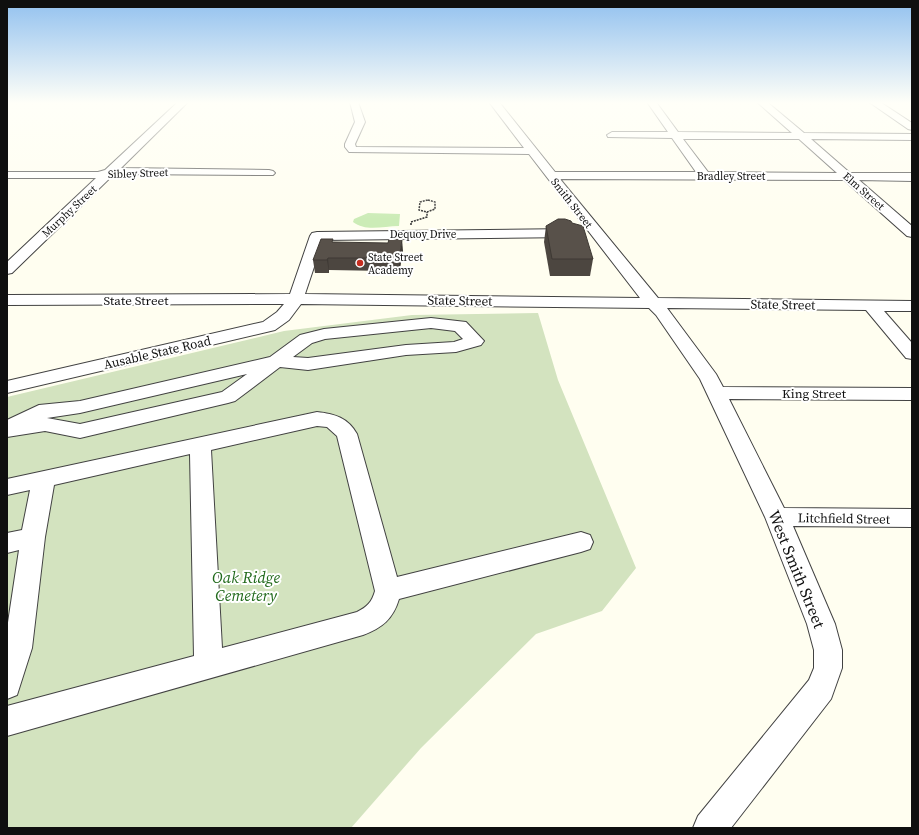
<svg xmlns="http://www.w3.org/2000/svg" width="919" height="835" font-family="'Source Serif 4',serif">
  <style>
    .green { fill: #ccecb7 }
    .cemetery { fill: #d3e3bf }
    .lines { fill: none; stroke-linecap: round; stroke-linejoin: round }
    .minor-casing { stroke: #424242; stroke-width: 2 }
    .path { stroke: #313131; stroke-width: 1.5; stroke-dasharray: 2 1; stroke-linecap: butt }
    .minor { fill: #fff; fill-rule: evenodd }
    .wall { fill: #4c4640 }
    .shaded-wall { fill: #3e3934 }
    .building { fill: #58514a; stroke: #3e3934 }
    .poi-dot { fill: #c62d1f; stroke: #fff; stroke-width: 1.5 }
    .labels { text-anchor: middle; stroke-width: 4; stroke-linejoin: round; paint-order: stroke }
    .far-street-label { font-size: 11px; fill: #0f0f0f; stroke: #fff }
    .far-poi-label { font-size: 11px; fill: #0f0f0f; stroke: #fff; text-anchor: start }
    .street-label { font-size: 13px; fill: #0f0f0f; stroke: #fff }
    .near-street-label { font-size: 16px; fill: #0f0f0f; stroke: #fff }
    .near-park-label { font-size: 16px; font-style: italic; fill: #216a1b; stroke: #fff }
  </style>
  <rect width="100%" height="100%" fill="#fffef0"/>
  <path class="green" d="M 368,213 L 400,214 L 399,226 C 383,226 366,232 353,222 L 354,219 Z"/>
  <polygon class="cemetery" points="538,313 558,380 636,568 602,611 536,634 421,748 351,828 7,828 7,397 284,331 412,315"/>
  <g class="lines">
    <g class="minor-casing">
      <g id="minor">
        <polygon points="178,102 188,102 121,168 269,170 273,171 275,173 273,175 119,174 112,176 12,273 7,274 7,262 96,178 7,178 7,172 98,172 105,170"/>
        <path d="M 350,102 L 358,102 L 365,122 L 355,144 L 356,147 L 524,148 L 489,102 L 499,102 L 555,172 L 696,172 L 672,138 L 608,137 L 607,135 L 612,132 L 668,132 L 647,102 L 656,102 L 678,132 L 792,133 L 757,102 L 767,102 L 804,133 L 912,134 L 912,140 L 811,139 L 850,173 L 912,173 L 912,181 L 859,180 L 912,226 L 912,237 L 907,236 L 844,180 L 560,179 L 658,298 L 912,301 L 912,311 L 884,311 L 912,343 L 912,359 L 906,358 L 866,310 L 667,308 L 716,374 L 723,387 L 912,388 L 912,400 L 729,399 L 784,508 L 912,509 L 912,527 L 793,526 L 835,624 L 842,650 L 842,668 L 831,699 L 731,828 L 693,828 L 698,816 L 809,680 L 814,668 L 814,650 L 807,624 L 765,517 L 700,379 L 656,315 L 649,308 L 301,304 L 289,320 L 275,330 L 7,393 L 7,381 L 263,322 L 277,312 L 284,304 L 7,305 L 7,295 L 290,294 L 310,236 L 312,233 L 317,232 L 573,229 L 578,230 L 580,233 L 578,236 L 573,237 L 323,240 L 305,294 L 640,298 L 529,154 L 349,152 L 345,147 L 345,144 L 355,122 ZM 683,139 L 799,139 L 837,173 L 708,172 Z"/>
        <polygon points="869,102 880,102 912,123 912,130 908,129"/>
        <path d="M 431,318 L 466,322 L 484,341 L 481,345 L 456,352 L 406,355 L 308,370 L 280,367 L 235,401 L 228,403 L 80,438 L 45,431 L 7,437 L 7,420 L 39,405 L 80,401 L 270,357 L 300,335 L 324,329 ZM 431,328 L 455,331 L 463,339 L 454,342 L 406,345 L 308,358 L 293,357 L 312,343 L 325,339 ZM 247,374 L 222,392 L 80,424 L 47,418 L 80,413 Z"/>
        <path d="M 317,412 C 335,414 348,418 357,434 L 397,577 L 581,532 L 590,535 L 593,542 L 590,549 L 581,552 L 399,599 C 393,619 382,628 363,635 L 7,736 L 7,706 L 194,656 L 190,454 L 54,485 L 45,537 L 32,648 L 17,695 L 7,699 L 7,629 L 19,550 L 7,553 L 7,533 L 22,530 L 30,490 L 7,495 L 7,479 ZM 317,426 L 327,427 L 337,436 L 375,591 C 372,602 367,607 357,612 L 222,648 L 211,450 Z"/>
      </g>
    </g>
    <g class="path">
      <polygon points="428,200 435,202 435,209 427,212 419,210 420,202"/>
      <polyline points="411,225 411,222 427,217 427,212"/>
    </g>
    <use href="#minor" class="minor"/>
  </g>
  <g class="wall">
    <polygon points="572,223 593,259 590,276 550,276 544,242 546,226"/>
    <polygon points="334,242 403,251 399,273 385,273 385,271 329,270 329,273 315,273 313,260"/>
  </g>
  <g class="shaded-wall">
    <polygon points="402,239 403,251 399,273 399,261"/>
    <polygon points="328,258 329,270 329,273 327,260"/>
  </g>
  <g class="building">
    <polygon points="558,219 565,219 571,221 572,223 583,226 593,259 552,259 546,226"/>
    <polygon points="321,239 333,239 332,242 388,243 389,239 402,239 399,261 384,261 385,258 328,258 327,260 313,260"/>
  </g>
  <linearGradient id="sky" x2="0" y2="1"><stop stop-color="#92c1ef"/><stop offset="0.47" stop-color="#fffff8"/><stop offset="1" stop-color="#fffff8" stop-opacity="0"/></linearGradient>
  <rect width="919" height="219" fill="url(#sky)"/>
  <circle class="poi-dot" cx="360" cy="263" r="4"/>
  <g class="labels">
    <g class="far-street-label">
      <text transform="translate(138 173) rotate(-2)" y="4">Sibley Street</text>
      <text x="731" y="180">Bradley Street</text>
      <text transform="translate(864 191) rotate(41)" y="4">Elm Street</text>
      <text transform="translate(572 203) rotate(52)" y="4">Smith Street</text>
      <text transform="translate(69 211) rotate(-43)" y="4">Murphy Street</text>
      <text x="423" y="238">Dequoy Drive</text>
    </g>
    <g class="far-poi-label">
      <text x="368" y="261">State Street<tspan x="368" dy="13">Academy</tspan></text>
    </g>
    <g class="street-label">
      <text x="136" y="305">State Street</text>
      <text transform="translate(460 300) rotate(1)" y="5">State Street</text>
      <text transform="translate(783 304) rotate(1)" y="5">State Street</text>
      <text transform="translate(157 352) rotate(-13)" y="5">Ausable State Road</text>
      <text x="814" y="398">King Street</text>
      <text transform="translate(844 518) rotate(1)" y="5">Litchfield Street</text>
    </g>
    <g class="near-street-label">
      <text transform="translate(797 569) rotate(68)" y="6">West Smith Street</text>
    </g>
    <g class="near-park-label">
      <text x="246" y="583">Oak Ridge<tspan x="246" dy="18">Cemetery</tspan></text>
    </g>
  </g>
  <rect width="919" height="835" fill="none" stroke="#0f0f0f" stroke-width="16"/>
</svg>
